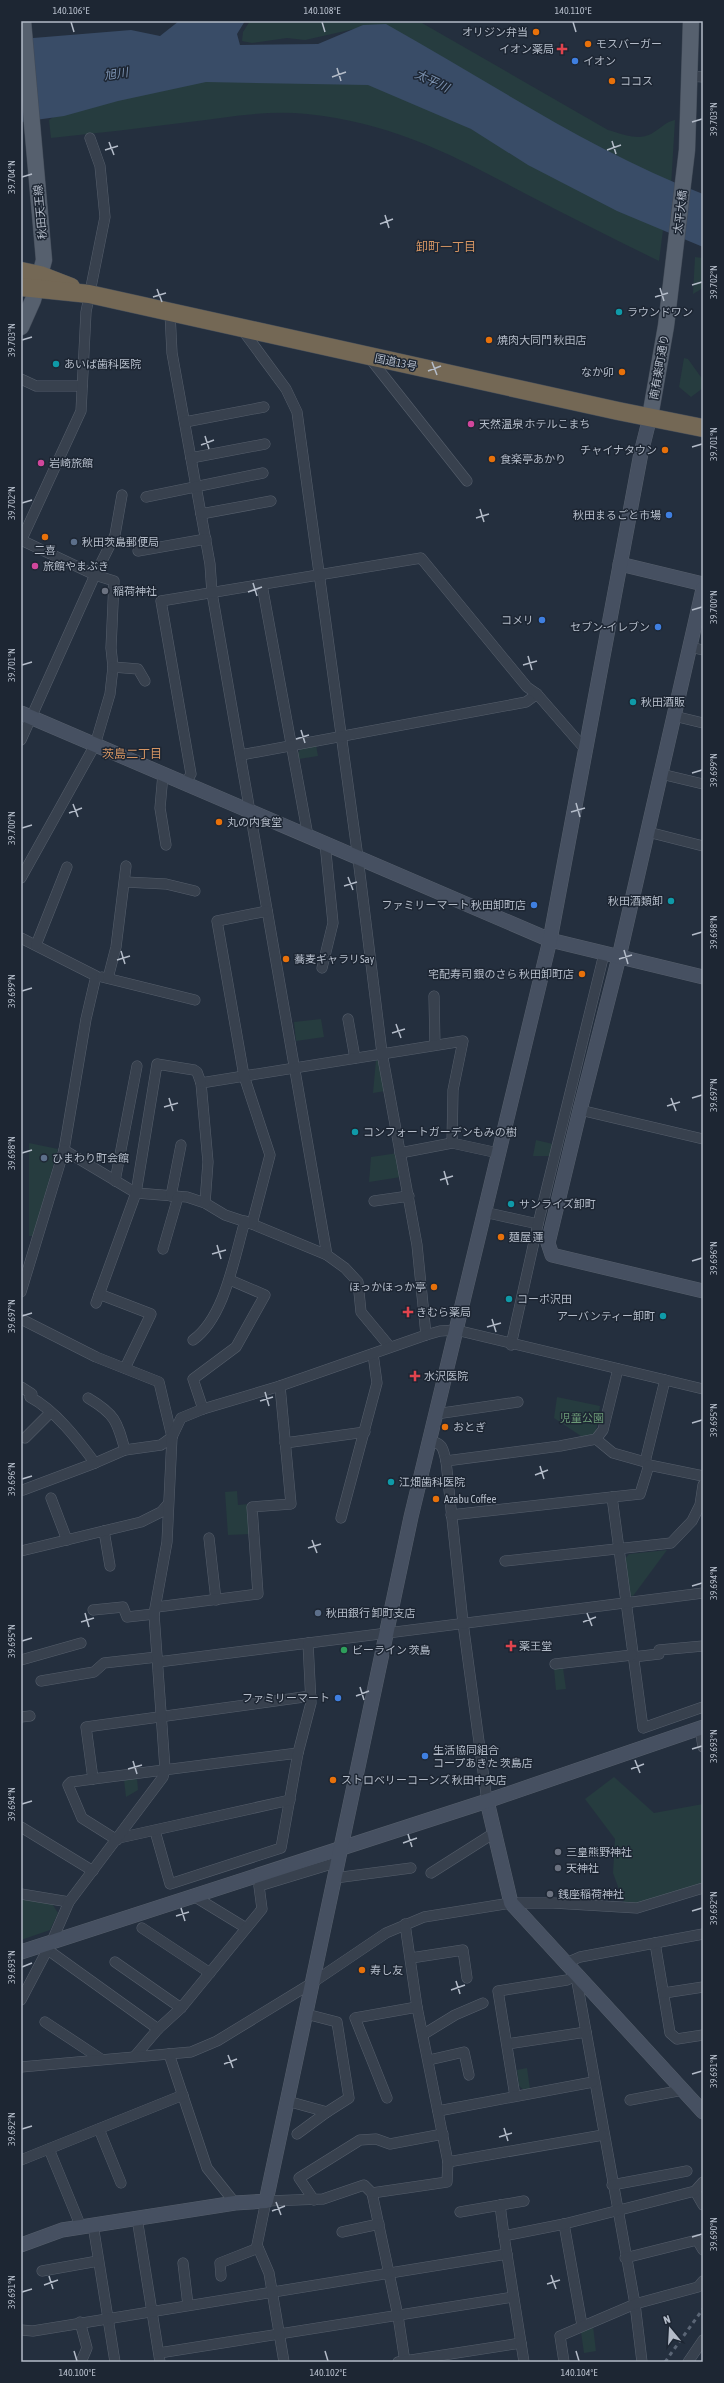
<svg xmlns="http://www.w3.org/2000/svg" width="724" height="2383" font-family="'Asap Condensed','Noto Sans JP',sans-serif">
  <style>
    .green { fill: #263c3f }
    .water { fill: #394c67 }
    .lines { fill: none; stroke-linecap: round; stroke-linejoin: round }
    .street-casing { stroke: #565f6c; stroke-width: 11 }
    .secondary-casing { stroke: #565f6c; stroke-width: 15 }
    .primary-casing { stroke: #414a57; stroke-width: 17 }
    .highway-casing { stroke: #434c59; stroke-width: 19 }
    .street { stroke: #38414e; stroke-width: 10 }
    .secondary { stroke: #465061; stroke-width: 14 }
    .primary { stroke: #56606e; stroke-width: 16 }
    .highway { stroke: #746855; stroke-width: 18 }
    .rail { stroke: #5a6575; stroke-width: 3; stroke-dasharray: 4 4; stroke-linecap: butt }
    .ticks { fill: none; stroke: #b4bcc9; stroke-width: 1.5 }
    .food-dot { fill: #e8710a; stroke: #1d2633; stroke-width: 1.5 }
    .health-dot { fill: #e0444e; stroke: #1d2633; stroke-width: 1.5 }
    .shop-dot { fill: #3f7fe0; stroke: #1d2633; stroke-width: 1.5 }
    .culture-dot { fill: #0f9aa8; stroke: #1d2633; stroke-width: 1.5 }
    .hotel-dot { fill: #d1479c; stroke: #1d2633; stroke-width: 1.5 }
    .service-dot { fill: #5c6f8a; stroke: #1d2633; stroke-width: 1.5 }
    .worship-dot { fill: #6b7280; stroke: #1d2633; stroke-width: 1.5 }
    .leisure-dot { fill: #2e9e5b; stroke: #1d2633; stroke-width: 1.5 }
    .labels { text-anchor: middle; stroke-width: 3; stroke-linejoin: round; paint-order: stroke }
    .poi-label { font-size: 11px; fill: #b4bcc9; stroke: #1d2633; text-anchor: start }
    .street-label { font-size: 11px; fill: #b4bcc9; stroke: #1d2633 }
    .park-label { font-size: 11px; fill: #6b9a76; stroke: #1d2633 }
    .water-label { font-size: 12px; font-style: italic; fill: #7c92b1; stroke: #1d2633 }
    .neighbourhood-label { font-size: 12px; fill: #d59563; stroke: #1d2633 }
    .neatline { fill: none; stroke: #b4bcc9; stroke-width: 1.5 }
    .ticks-label { font-size: 10px; text-anchor: middle; fill: #b4bcc9 }
  </style>
  <rect width="100%" height="100%" fill="#242f3e"/>
  <g class="green">
    <path d="M 250,21 L 422,23 L 608,130 C 622,134 638,141 651,134 C 660,129 665,122 675,120 L 671,186 L 354,29 L 305,40 L 287,38 L 252,43 L 242,41 L 243,32 Z"/>
    <path d="M 204,77 L 368,80 L 403,93 L 663,230 L 659,261 C 614,239 570,217 526,194 C 453,155 393,123 307,114 C 267,110 228,117 189,122 C 143,128 97,133 51,138 L 49,120 L 62,111 Z"/>
    <polygon points="695,257 703,258 703,288 693,294"/>
    <polygon points="684,358 688,359 703,380 703,388 691,397 679,387"/>
    <polygon points="316,745 318,756 299,759 298,753 301,748"/>
    <polygon points="321,1019 324,1037 296,1041 294,1022"/>
    <polygon points="376,1060 381,1063 385,1091 373,1093"/>
    <polygon points="536,1140 553,1144 550,1156 533,1156"/>
    <polygon points="29,1143 58,1149 33,1236 29,1236"/>
    <polygon points="398,1153 401,1177 369,1182 371,1157"/>
    <polygon points="557,1397 600,1406 596,1432 591,1438 581,1436 554,1418"/>
    <polygon points="237,1491 238,1505 249,1504 250,1534 228,1535 225,1492"/>
    <polygon points="667,1550 633,1596 629,1595 625,1559 629,1554"/>
    <polygon points="563,1668 566,1689 556,1690 554,1669"/>
    <polygon points="614,1777 654,1813 703,1804 703,1885 637,1904 624,1903 613,1873 615,1839 585,1799"/>
    <polygon points="137,1778 138,1790 126,1797 124,1780"/>
    <polygon points="21,1899 51,1902 58,1913 50,1930 21,1940"/>
    <polygon points="527,2068 530,2089 524,2090 519,2086 517,2070"/>
    <polygon points="593,2326 596,2351 584,2353 581,2332"/>
  </g>
  <path class="water" d="M 179,21 L 245,21 L 237,34 L 240,45 L 318,44 L 363,25 L 386,24 C 490,82 591,151 703,194 L 703,247 L 617,211 L 528,165 L 471,129 L 368,85 L 206,82 L 118,101 L 64,116 L 21,122 L 21,39 L 131,30 L 160,36 Z"/>
  <g class="lines">
    <g class="street-casing">
      <g id="street">
        <polyline points="690,76 703,77"/>
        <polyline points="170,313 172,353 210,564 212,593 327,1255"/>
        <polyline points="241,328 286,389 297,412 358,858 382,1053 417,1245 426,1335"/>
        <polyline points="368,356 467,481"/>
        <polyline points="21,379 36,386 82,386"/>
        <polyline points="185,422 264,407"/>
        <polyline points="191,458 265,444"/>
        <polyline points="146,497 263,473"/>
        <polyline points="201,514 271,501"/>
        <polyline points="21,540 95,575 114,581 111,648 113,667 110,694 95,745 21,878"/>
        <polyline points="21,541 81,411 86,312 105,217 100,166 90,138"/>
        <polyline points="138,551 206,539"/>
        <polyline points="262,585 308,836"/>
        <polyline points="690,647 703,650"/>
        <polyline points="113,667 138,669 145,681"/>
        <polyline points="674,716 703,723"/>
        <polyline points="21,740 95,575 115,535 122,495"/>
        <polyline points="241,755 526,702 537,694"/>
        <polyline points="163,774 160,808 166,845"/>
        <polyline points="661,774 703,784"/>
        <polyline points="185,784 191,774 161,601 421,558 527,687 537,694 584,748"/>
        <polyline points="648,832 703,846"/>
        <polyline points="125,882 166,884 195,891"/>
        <polyline points="21,938 96,976 86,1019 64,1150 21,1292"/>
        <polyline points="36,945 67,867"/>
        <polyline points="322,968 333,923 325,843"/>
        <polyline points="102,977 195,1000"/>
        <polyline points="108,978 116,947 126,866"/>
        <polyline points="434,996 435,1045"/>
        <polyline points="348,1019 355,1058"/>
        <polyline points="580,1110 703,1139"/>
        <polyline points="64,1150 136,1193 187,1197 205,1203 225,1215 252,1224 327,1255 345,1268 358,1282 361,1312 390,1347"/>
        <polyline points="400,1153 452,1143"/>
        <polyline points="115,1181 137,1066"/>
        <polyline points="171,1196 181,1145"/>
        <polyline points="374,1201 409,1196"/>
        <polyline points="205,1203 208,1162 201,1083 463,1041 453,1090 452,1143 498,1153"/>
        <polyline points="484,1212 538,1224"/>
        <polyline points="252,1224 270,1155 244,1076 217,921 267,911"/>
        <polyline points="163,1249 178,1197"/>
        <polyline points="99,1294 151,1314 125,1368"/>
        <polyline points="96,1303 136,1193 157,1064 194,1070 197,1072 201,1083"/>
        <path d="M 21,1319 L 96,1357 L 159,1382 L 172,1437 L 161,1445 L 125,1450 L 95,1463 C 78,1440 55,1410 30,1397 L 32,1394 L 21,1387"/>
        <path d="M 193,1340 C 225,1317 234,1258 245,1221"/>
        <polyline points="511,1345 538,1224 604,954"/>
        <path d="M 88,1398 C 115,1414 117,1421 125,1450"/>
        <polyline points="203,1409 193,1379 236,1347 265,1295 230,1280"/>
        <polyline points="436,1414 518,1402"/>
        <polyline points="25,1438 50,1413"/>
        <polyline points="596,1439 613,1453 645,1462 649,1465 703,1476"/>
        <path d="M 429,1441 C 443,1443 443,1448 446,1461 L 463,1623 L 487,1801"/>
        <polyline points="285,1443 365,1432"/>
        <polyline points="446,1461 560,1446 596,1439 603,1430 618,1369"/>
        <polyline points="645,1462 665,1380"/>
        <polyline points="23,1490 95,1463"/>
        <polyline points="612,1497 640,1494 649,1465"/>
        <polyline points="51,1498 67,1540"/>
        <polyline points="451,1515 612,1497 643,1728 703,1707"/>
        <polyline points="341,1518 377,1383 373,1354"/>
        <polyline points="104,1531 110,1566"/>
        <polyline points="209,1538 216,1600"/>
        <polyline points="21,1551 141,1522 161,1512 168,1504"/>
        <polyline points="505,1561 671,1543 692,1521 700,1505 703,1485"/>
        <polyline points="157,1607 258,1594 252,1507 291,1504 280,1386"/>
        <polyline points="93,1610 123,1607 127,1617 154,1614"/>
        <polyline points="633,1657 659,1654 659,1650 703,1646"/>
        <polyline points="21,1660 81,1643"/>
        <polyline points="158,1662 703,1593"/>
        <polyline points="555,1664 632,1655"/>
        <polyline points="41,1681 94,1672 104,1663 157,1657"/>
        <polyline points="21,1717 30,1716"/>
        <polyline points="700,1728 703,1747"/>
        <polyline points="298,1753 93,1779 86,1727 311,1696"/>
        <polyline points="93,1779 71,1782 68,1785 82,1818 117,1840"/>
        <polyline points="21,1827 93,1871"/>
        <polyline points="155,1831 170,1884 281,1848 298,1753 311,1703 308,1643"/>
        <polyline points="119,1838 290,1800"/>
        <polyline points="431,1873 494,1833"/>
        <polyline points="335,1878 411,1868"/>
        <polyline points="21,1894 69,1902"/>
        <polyline points="192,1895 246,1928"/>
        <polyline points="142,1928 210,1973"/>
        <polyline points="655,1943 670,2033 677,2039 703,2035"/>
        <polyline points="48,1950 158,2029"/>
        <polyline points="411,1958 463,1950 467,1978"/>
        <polyline points="115,1962 181,2008"/>
        <polyline points="566,1963 580,1957 703,1934"/>
        <polyline points="664,1993 703,1987"/>
        <polyline points="21,2000 52,1941 69,1902 163,1777 165,1769 154,1614 167,1542 172,1437 181,1418 203,1409 280,1386 426,1335 440,1331 456,1330 703,1389"/>
        <polyline points="45,2022 101,2059"/>
        <polyline points="424,2034 455,2015 483,2003"/>
        <polyline points="507,2044 586,2032"/>
        <polyline points="169,2054 207,2168 235,2203"/>
        <polyline points="135,2056 158,2029 181,2008 262,1909 259,1886 338,1862"/>
        <polyline points="429,2060 464,2052 469,2075"/>
        <polyline points="21,2067 191,2052 217,2041 312,1983 386,1933 424,1917 511,1903 553,1903 637,1908 703,1888"/>
        <polyline points="515,2096 498,1991 567,1980 576,1976 635,2304 642,2362"/>
        <polyline points="387,2098 355,2018 417,2007"/>
        <polyline points="630,2100 683,2090"/>
        <polyline points="287,2101 327,2112 349,2098 337,2022 306,2014"/>
        <polyline points="438,2111 593,2082"/>
        <polyline points="99,2129 121,2183"/>
        <polyline points="297,2134 327,2112"/>
        <polyline points="49,2149 81,2227"/>
        <polyline points="21,2160 183,2095"/>
        <polyline points="448,2162 603,2135"/>
        <polyline points="612,2185 687,2171"/>
        <polyline points="695,2191 703,2205"/>
        <polyline points="372,2193 398,2316 405,2362"/>
        <polyline points="314,2200 299,2178 360,2140 376,2139 390,2144 443,2134"/>
        <polyline points="500,2205 504,2236"/>
        <polyline points="460,2212 524,2201"/>
        <polyline points="137,2218 160,2362"/>
        <polyline points="564,2224 582,2325"/>
        <polyline points="93,2225 115,2362"/>
        <polyline points="342,2232 379,2224"/>
        <polyline points="625,2258 697,2240 703,2250"/>
        <polyline points="183,2263 188,2305"/>
        <polyline points="42,2271 98,2261"/>
        <polyline points="221,2276 220,2263 258,2248"/>
        <polyline points="80,2322 87,2348 81,2362"/>
        <polyline points="21,2330 33,2331 507,2254"/>
        <polyline points="159,2353 513,2297"/>
        <polyline points="284,2362 269,2273 257,2245 266,2201 323,2199 364,2185 372,2193 447,2182 448,2162 417,2007 405,1924"/>
        <polyline points="398,2362 521,2343"/>
        <polyline points="524,2362 504,2236 564,2224 695,2191 703,2182"/>
        <polyline points="564,2362 560,2336 635,2304 698,2287 703,2281"/>
        <polyline points="688,2362 703,2340"/>
      </g>
    </g>
    <g class="secondary-casing">
      <g id="secondary">
        <polyline points="620,564 703,584"/>
        <polyline points="703,589 619,957 580,1110 548,1243 552,1255 703,1291"/>
        <polyline points="21,713 550,940 703,977"/>
        <polyline points="487,1801 511,1903 703,2112"/>
        <polyline points="21,1952 487,1801 703,1727"/>
        <polyline points="21,2245 62,2230 235,2203 266,2201 411,1517 550,940 641,453 650,417"/>
      </g>
    </g>
    <g class="primary-casing">
      <g id="primary">
        <polyline points="21,327 33,300 44,260 23,21"/>
        <polyline points="650,417 666,326 687,150 691,21"/>
      </g>
    </g>
    <g class="highway-casing">
      <g id="highway">
        <polyline points="21,271 40,275 71,287"/>
        <polyline points="21,287 89,294 618,411 703,428"/>
      </g>
    </g>
    <use href="#street" class="street"/>
    <use href="#secondary" class="secondary"/>
    <use href="#primary" class="primary"/>
    <use href="#highway" class="highway"/>
    <polyline class="rail" points="665,2362 703,2309"/>
  </g>
  <path class="ticks" d="M 71,22 L 74,32M 322,22 L 325,32M 573,22 L 576,32M 337,68 L 341,81M 332,77 L 346,72M 692,122 L 702,119M 612,141 L 616,154M 109,142 L 114,155M 105,150 L 118,146M 607,150 L 621,145M 22,177 L 32,174M 385,215 L 389,228M 380,224 L 393,219M 692,285 L 702,282M 660,288 L 664,301M 157,289 L 162,302M 153,297 L 166,293M 655,297 L 668,293M 22,340 L 32,337M 432,362 L 437,375M 428,371 L 441,366M 205,436 L 209,449M 201,445 L 214,440M 692,447 L 702,444M 22,503 L 32,500M 480,509 L 484,522M 476,518 L 489,514M 253,583 L 257,596M 248,592 L 262,587M 692,610 L 702,607M 528,656 L 532,670M 22,665 L 32,662M 523,665 L 537,661M 301,730 L 305,743M 296,739 L 309,735M 692,773 L 702,770M 576,803 L 580,817M 73,804 L 78,817M 571,812 L 585,808M 69,813 L 82,808M 22,828 L 32,825M 348,877 L 353,890M 344,886 L 357,882M 692,935 L 702,932M 624,950 L 628,964M 121,951 L 125,964M 619,959 L 632,955M 117,960 L 130,956M 22,991 L 32,988M 396,1024 L 401,1038M 392,1033 L 405,1029M 169,1098 L 173,1111M 671,1098 L 676,1111M 692,1098 L 702,1095M 667,1106 L 680,1102M 164,1107 L 178,1103M 22,1153 L 32,1150M 444,1171 L 448,1185M 440,1180 L 453,1176M 217,1245 L 221,1259M 212,1254 L 226,1250M 692,1261 L 702,1258M 22,1316 L 32,1313M 492,1319 L 496,1332M 487,1327 L 501,1323M 265,1392 L 269,1406M 260,1401 L 273,1397M 692,1423 L 702,1420M 540,1466 L 544,1479M 535,1475 L 548,1470M 22,1479 L 32,1476M 312,1540 L 317,1553M 308,1548 L 321,1544M 692,1586 L 702,1583M 85,1613 L 89,1627M 587,1613 L 592,1626M 81,1622 L 94,1618M 583,1622 L 596,1617M 22,1641 L 32,1638M 360,1687 L 364,1700M 356,1696 L 369,1691M 692,1749 L 702,1746M 635,1760 L 640,1773M 133,1761 L 137,1774M 128,1769 L 142,1765M 631,1769 L 644,1764M 22,1804 L 32,1801M 408,1834 L 412,1847M 403,1843 L 417,1838M 181,1908 L 185,1921M 692,1911 L 702,1908M 176,1916 L 189,1912M 22,1967 L 32,1963M 456,1981 L 460,1994M 451,1990 L 465,1985M 228,2055 L 233,2068M 224,2064 L 237,2059M 692,2074 L 702,2071M 504,2128 L 508,2141M 22,2129 L 32,2126M 499,2137 L 512,2133M 276,2202 L 281,2215M 272,2211 L 285,2206M 692,2237 L 702,2234M 551,2275 L 556,2289M 49,2276 L 53,2289M 547,2284 L 560,2280M 44,2285 L 58,2280M 22,2292 L 32,2289M 74,2351 L 77,2361M 325,2351 L 328,2361M 576,2351 L 579,2361"/>
  <g class="food-dot">
    <circle cx="536" cy="32" r="4"/>
    <circle cx="588" cy="44" r="4"/>
    <circle cx="612" cy="81" r="4"/>
    <circle cx="489" cy="340" r="4"/>
    <circle cx="622" cy="372" r="4"/>
    <circle cx="665" cy="450" r="4"/>
    <circle cx="492" cy="459" r="4"/>
    <circle cx="45" cy="537" r="4"/>
    <circle cx="219" cy="822" r="4"/>
    <circle cx="286" cy="959" r="4"/>
    <circle cx="582" cy="974" r="4"/>
    <circle cx="501" cy="1237" r="4"/>
    <circle cx="434" cy="1287" r="4"/>
    <circle cx="445" cy="1427" r="4"/>
    <circle cx="436" cy="1499" r="4"/>
    <circle cx="333" cy="1780" r="4"/>
    <circle cx="362" cy="1970" r="4"/>
  </g>
  <g class="health-dot">
    <path d="M560 43h4v4h4v4h-4v4h-4v-4h-4v-4h4z"/>
    <path d="M406 1306h4v4h4v4h-4v4h-4v-4h-4v-4h4z"/>
    <path d="M413 1370h4v4h4v4h-4v4h-4v-4h-4v-4h4z"/>
    <path d="M509 1640h4v4h4v4h-4v4h-4v-4h-4v-4h4z"/>
  </g>
  <g class="shop-dot">
    <circle cx="575" cy="61" r="4"/>
    <circle cx="669" cy="515" r="4"/>
    <circle cx="542" cy="620" r="4"/>
    <circle cx="658" cy="627" r="4"/>
    <circle cx="534" cy="905" r="4"/>
    <circle cx="338" cy="1698" r="4"/>
    <circle cx="425" cy="1756" r="4"/>
  </g>
  <g class="culture-dot">
    <circle cx="619" cy="312" r="4"/>
    <circle cx="56" cy="364" r="4"/>
    <circle cx="633" cy="702" r="4"/>
    <circle cx="671" cy="901" r="4"/>
    <circle cx="355" cy="1132" r="4"/>
    <circle cx="511" cy="1204" r="4"/>
    <circle cx="509" cy="1299" r="4"/>
    <circle cx="663" cy="1316" r="4"/>
    <circle cx="391" cy="1482" r="4"/>
  </g>
  <g class="hotel-dot">
    <circle cx="471" cy="424" r="4"/>
    <circle cx="41" cy="463" r="4"/>
    <circle cx="35" cy="566" r="4"/>
  </g>
  <g class="service-dot">
    <circle cx="74" cy="542" r="4"/>
    <circle cx="44" cy="1158" r="4"/>
    <circle cx="318" cy="1613" r="4"/>
  </g>
  <g class="worship-dot">
    <circle cx="105" cy="591" r="4"/>
    <circle cx="558" cy="1852" r="4"/>
    <circle cx="558" cy="1868" r="4"/>
    <circle cx="550" cy="1894" r="4"/>
  </g>
  <circle class="leisure-dot" cx="344" cy="1650" r="4"/>
  <g class="labels">
    <g class="poi-label">
      <text x="528" y="36" text-anchor="end">オリジン弁当</text>
      <text x="596" y="48">モスバーガー</text>
      <text x="554" y="53" text-anchor="end">イオン薬局</text>
      <text x="583" y="65">イオン</text>
      <text x="620" y="85">ココス</text>
      <text x="627" y="316">ラウンドワン</text>
      <text x="497" y="344">焼肉大同門 秋田店</text>
      <text x="64" y="368">あいば歯科医院</text>
      <text x="614" y="376" text-anchor="end">なか卯</text>
      <text x="479" y="428">天然温泉 ホテルこまち</text>
      <text x="657" y="454" text-anchor="end">チャイナタウン</text>
      <text x="500" y="463">食楽亭あかり</text>
      <text x="49" y="467">岩崎旅館</text>
      <text x="661" y="519" text-anchor="end">秋田まるごと市場</text>
      <text x="82" y="546">秋田茨島郵便局</text>
      <text x="45" y="554" text-anchor="middle">二喜</text>
      <text x="43" y="570">旅館やまぶき</text>
      <text x="113" y="595">稲荷神社</text>
      <text x="534" y="624" text-anchor="end">コメリ</text>
      <text x="650" y="631" text-anchor="end">セブン-イレブン</text>
      <text x="641" y="706">秋田酒販</text>
      <text x="227" y="826">丸の内食堂</text>
      <text x="663" y="905" text-anchor="end">秋田酒類卸</text>
      <text x="526" y="909" text-anchor="end">ファミリーマート 秋田卸町店</text>
      <text x="294" y="963">蕎麦ギャラリSay</text>
      <text x="574" y="978" text-anchor="end">宅配寿司 銀のさら 秋田卸町店</text>
      <text x="363" y="1136">コンフォートガーデンもみの樹</text>
      <text x="52" y="1162">ひまわり町会館</text>
      <text x="519" y="1208">サンライズ卸町</text>
      <text x="509" y="1241">麺屋 蓮</text>
      <text x="426" y="1291" text-anchor="end">ほっかほっか亭</text>
      <text x="517" y="1303">コーポ沢田</text>
      <text x="416" y="1316">きむら薬局</text>
      <text x="655" y="1320" text-anchor="end">アーバンティー卸町</text>
      <text x="424" y="1380">水沢医院</text>
      <text x="453" y="1431">おとぎ</text>
      <text x="399" y="1486">江畑歯科医院</text>
      <text x="444" y="1503">Azabu Coffee</text>
      <text x="326" y="1617">秋田銀行 卸町支店</text>
      <text x="519" y="1650">薬王堂</text>
      <text x="352" y="1654">ビーライン 茨島</text>
      <text x="330" y="1702" text-anchor="end">ファミリーマート</text>
      <text x="433" y="1754">生活協同組合<tspan x="433" dy="13">コープあきた 茨島店</tspan></text>
      <text x="341" y="1784">ストロベリーコーンズ 秋田中央店</text>
      <text x="566" y="1856">三皇熊野神社</text>
      <text x="566" y="1872">天神社</text>
      <text x="558" y="1898">銭座稲荷神社</text>
      <text x="370" y="1974">寿し友</text>
    </g>
    <g class="street-label">
      <text transform="translate(40 212) rotate(-95)" y="4">秋田天王線</text>
      <text transform="translate(680 212) rotate(-83)" y="4">太平大橋</text>
      <text transform="translate(396 362) rotate(12)" y="4">国道13号</text>
      <text transform="translate(659 367) rotate(-80)" y="4">南有楽町通り</text>
    </g>
    <g class="park-label">
      <text x="582" y="1422">児童公園</text>
    </g>
    <g class="water-label">
      <text transform="translate(116 74) rotate(-9)" y="4">旭川</text>
      <text transform="translate(432 81) rotate(25)" y="4">太平川</text>
    </g>
    <g class="neighbourhood-label">
      <text x="446" y="251">卸町一丁目</text>
      <text x="132" y="758">茨島二丁目</text>
    </g>
  </g>
  <rect width="724" height="2383" fill="none" stroke="#1d2633" stroke-width="44"/>
  <g transform="translate(670 2329) rotate(342)" stroke="#1d2633" stroke-width="3" paint-order="stroke">
  <path d="M0-3L7 15L0 10L-7 15Z" fill="#b4bcc9"/>
  <text y="-6" font-size="11" font-weight="bold" text-anchor="middle" fill="#b4bcc9">N</text>
  </g>
  <rect x="22" y="22" width="680" height="2339" class="neatline"/>
  <g class="ticks-label">
    <text x="71" y="14">140.106°E</text>
    <text x="322" y="14">140.108°E</text>
    <text x="573" y="14">140.110°E</text>
    <text transform="translate(713 119) rotate(-90)" y="4">39.703°N</text>
    <text transform="translate(11 177) rotate(-90)" y="4">39.704°N</text>
    <text transform="translate(713 282) rotate(-90)" y="4">39.702°N</text>
    <text transform="translate(11 340) rotate(-90)" y="4">39.703°N</text>
    <text transform="translate(713 444) rotate(-90)" y="4">39.701°N</text>
    <text transform="translate(11 503) rotate(-90)" y="4">39.702°N</text>
    <text transform="translate(713 607) rotate(-90)" y="4">39.700°N</text>
    <text transform="translate(11 665) rotate(-90)" y="4">39.701°N</text>
    <text transform="translate(713 770) rotate(-90)" y="4">39.699°N</text>
    <text transform="translate(11 828) rotate(-90)" y="4">39.700°N</text>
    <text transform="translate(713 932) rotate(-90)" y="4">39.698°N</text>
    <text transform="translate(11 991) rotate(-90)" y="4">39.699°N</text>
    <text transform="translate(713 1095) rotate(-90)" y="4">39.697°N</text>
    <text transform="translate(11 1153) rotate(-90)" y="4">39.698°N</text>
    <text transform="translate(713 1258) rotate(-90)" y="4">39.696°N</text>
    <text transform="translate(11 1316) rotate(-90)" y="4">39.697°N</text>
    <text transform="translate(713 1420) rotate(-90)" y="4">39.695°N</text>
    <text transform="translate(11 1479) rotate(-90)" y="4">39.696°N</text>
    <text transform="translate(713 1583) rotate(-90)" y="4">39.694°N</text>
    <text transform="translate(11 1641) rotate(-90)" y="4">39.695°N</text>
    <text transform="translate(713 1746) rotate(-90)" y="4">39.693°N</text>
    <text transform="translate(11 1804) rotate(-90)" y="4">39.694°N</text>
    <text transform="translate(713 1908) rotate(-90)" y="4">39.692°N</text>
    <text transform="translate(11 1967) rotate(-90)" y="4">39.693°N</text>
    <text transform="translate(713 2071) rotate(-90)" y="4">39.691°N</text>
    <text transform="translate(11 2129) rotate(-90)" y="4">39.692°N</text>
    <text transform="translate(713 2234) rotate(-90)" y="4">39.690°N</text>
    <text transform="translate(11 2292) rotate(-90)" y="4">39.691°N</text>
    <text x="77" y="2376">140.100°E</text>
    <text x="328" y="2376">140.102°E</text>
    <text x="579" y="2376">140.104°E</text>
  </g>
</svg>
